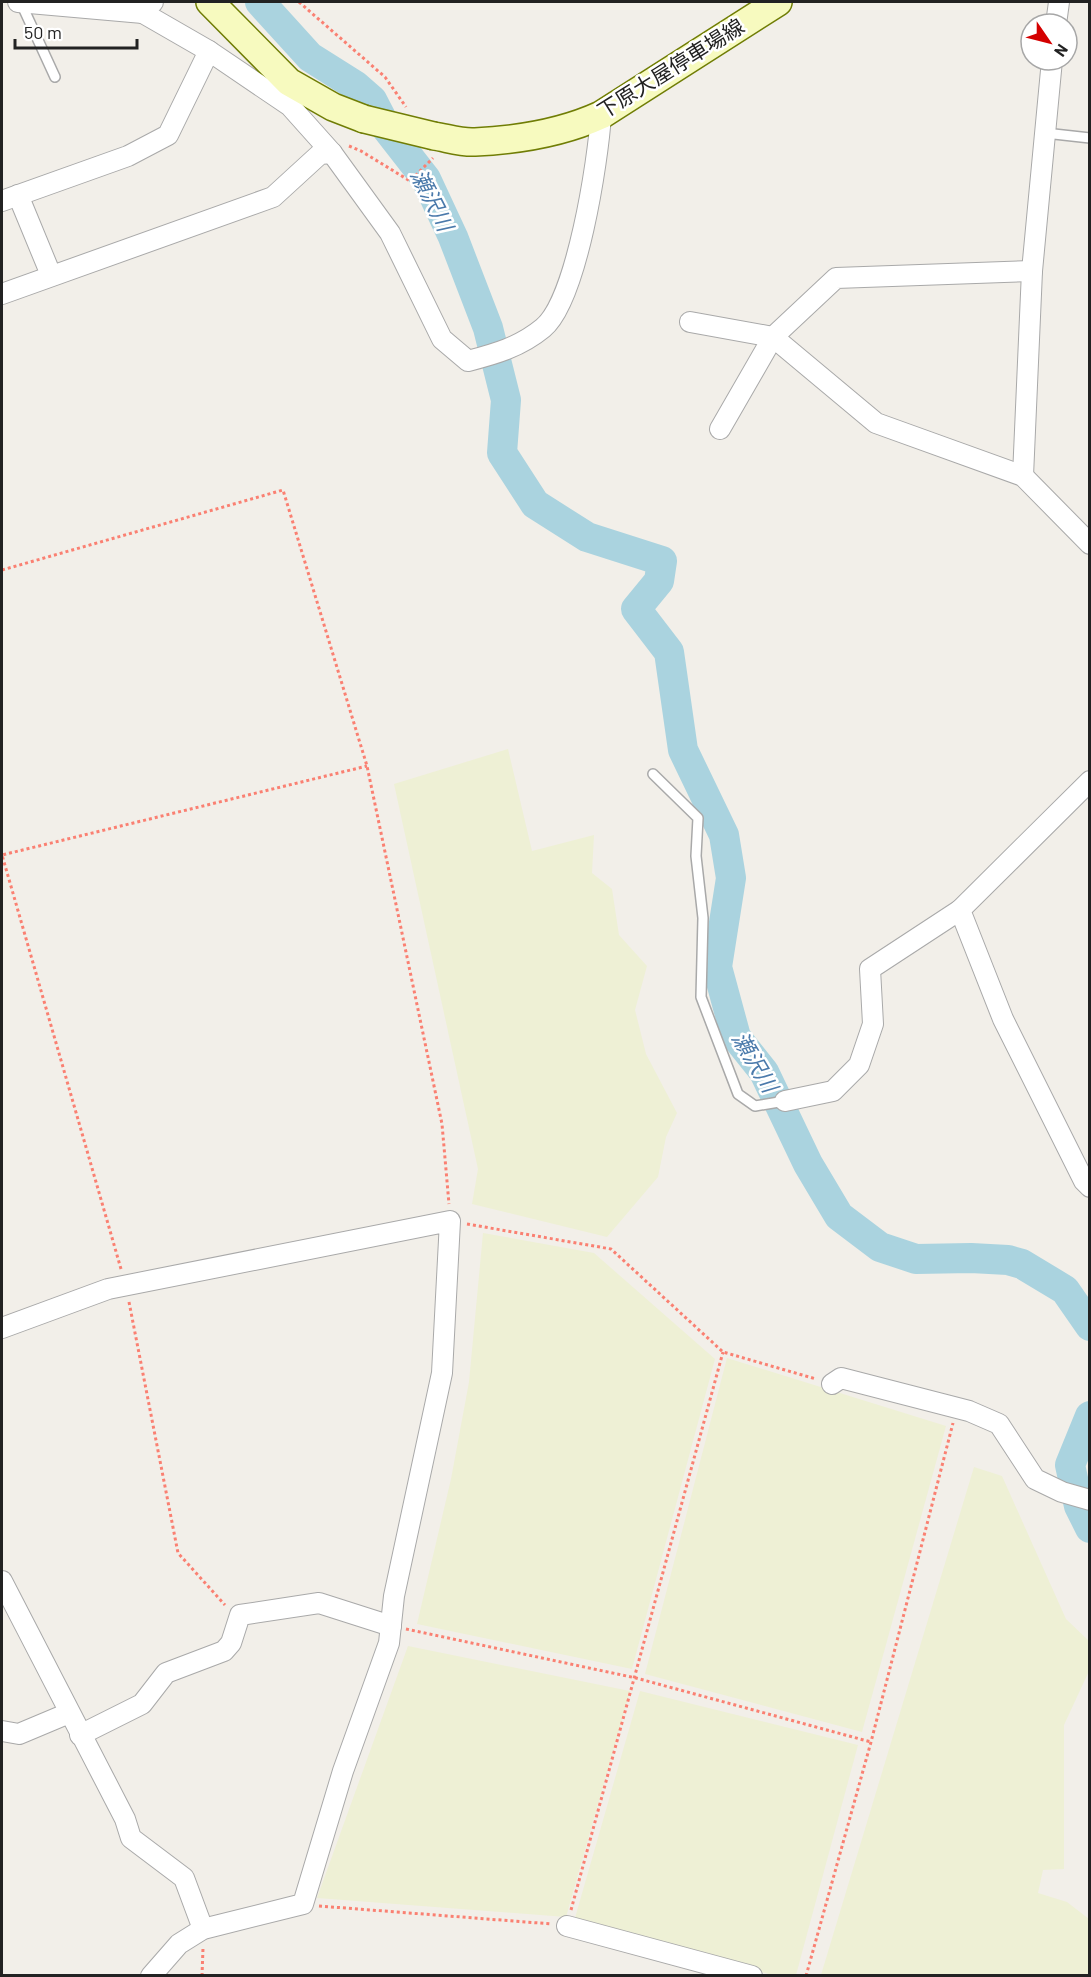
<svg xmlns="http://www.w3.org/2000/svg" width="1091" height="1977" font-family="Barlow,'Noto Sans JP',sans-serif">
  <style>
    .farmland { fill: #eef0d5 }
    .lines { fill: none; stroke-linecap: round; stroke-linejoin: round }
    .river { stroke: #aad3df; stroke-width: 30 }
    .lane-casing { stroke: #a9a9a9; stroke-width: 12 }
    .street-casing { stroke: #a9a9a9; stroke-width: 22 }
    .secondary-casing { stroke: #707d05; stroke-width: 30 }
    .path { stroke: #fa8072; stroke-width: 3; stroke-dasharray: 3 3; stroke-linecap: butt }
    .lane { stroke: #fff; stroke-width: 9 }
    .street { stroke: #fff; stroke-width: 20 }
    .secondary { stroke: #f7fabf; stroke-width: 27 }
    .secondary-bridge-casing { stroke: #707d05; stroke-width: 30; stroke-linecap: butt }
    .secondary-bridge { stroke: #f7fabf; stroke-width: 27 }
    .labels { text-anchor: middle; stroke-width: 5; stroke-linejoin: round; paint-order: stroke }
    .street-label { font-size: 21px; fill: #222; stroke: #fff }
    .water-label { font-size: 22px; font-style: italic; fill: #4a7aab; stroke: #fff }
  </style>
  <rect width="100%" height="100%" fill="#f2efe9"/>
  <g class="farmland">
    <polygon points="508,749 532,851 594,835 592,873 612,889 619,935 647,966 635,1010 646,1054 677,1113 666,1137 658,1177 607,1237 472,1204 478,1169 394,784"/>
    <polygon points="483,1233 594,1253 715,1359 632,1669 417,1624 451,1479 469,1382"/>
    <polygon points="727,1358 946,1426 862,1732 645,1674"/>
    <polygon points="974,1467 1002,1476 1066,1619 1089,1641 1089,1671 1064,1725 1064,1869 1043,1870 1038,1893 1067,1902 1089,1919 1089,1975 821,1975"/>
    <polygon points="408,1646 630,1691 566,1917 317,1898"/>
    <polygon points="640,1691 858,1745 796,1975 772,1975 575,1918"/>
  </g>
  <g class="lines">
    <g class="river">
      <polyline points="260,2 310,57 356,86 372,100 387,129 426,179 453,237 488,328 506,400 502,453 535,504 587,537 662,561 659,581 636,609 669,652 683,750 724,835 731,878 717,967 736,1037 764,1072 808,1164 839,1216 880,1247 916,1259 971,1258 1008,1260 1022,1264 1065,1290 1090,1326"/>
      <polyline points="1090,1416 1070,1465 1079,1506 1090,1528"/>
    </g>
    <g class="lane-casing">
      <g id="lane">
        <polyline points="21,3 55,77"/>
        <polyline points="1045,133 1090,138"/>
        <polyline points="653,774 698,818 696,856 703,918 701,997 738,1094 755,1106 785,1101"/>
      </g>
    </g>
    <g class="street-casing">
      <g id="street">
        <polyline points="18,2 143,13 153,2"/>
        <path d="M 143,13 L 209,51 L 290,106 L 332,153 L 390,233 L 442,339 L 468,361 C 495,354 520,347 543,328 C 577,300 598,161 601,115"/>
        <polyline points="1056,24 1059,2"/>
        <polyline points="18,195 51,275"/>
        <polyline points="2,201 128,156 168,135 209,51"/>
        <polyline points="2,294 273,197 320,154 332,153"/>
        <polyline points="690,322 773,337 876,423 1023,476 1090,544"/>
        <polyline points="720,429 773,337 836,278 1032,271"/>
        <polyline points="1023,476 1032,271 1052,60"/>
        <polyline points="1090,781 960,910 1003,1019 1084,1181 1090,1187"/>
        <polyline points="785,1101 833,1091 859,1065 873,1024 870,969 960,910"/>
        <polyline points="2,1328 108,1289 450,1221 442,1373 394,1596 389,1643 343,1771 303,1904 203,1929 179,1944 151,1976"/>
        <polyline points="832,1384 841,1378 969,1411 999,1424 1035,1479 1062,1492 1090,1500"/>
        <polyline points="2,1581 125,1819 131,1838 184,1878 203,1929"/>
        <polyline points="2,1731 19,1734 69,1713"/>
        <polyline points="80,1735 142,1704 166,1673 224,1651 231,1643 240,1615 319,1603 391,1626"/>
        <polyline points="567,1926 752,1976"/>
      </g>
    </g>
    <g class="secondary-casing">
      <g id="secondary">
        <polyline points="210,2 289,82 333,107 364,119"/>
        <path d="M 434,136 C 447,138 462,143 475,142 C 517,140 564,132 601,115 L 778,2"/>
      </g>
    </g>
    <g class="path">
      <polyline points="299,2 385,77 406,107"/>
      <polyline points="349,146 361,151 410,181 433,158"/>
      <polyline points="2,570 283,490 367,766 442,1124 449,1204"/>
      <polyline points="467,1224 611,1249 723,1352 816,1379"/>
      <polyline points="121,1269 2,855 367,766"/>
      <polyline points="129,1302 178,1553 225,1605"/>
      <polyline points="406,1629 636,1678 871,1742"/>
      <polyline points="319,1906 552,1924"/>
      <polyline points="571,1910 723,1352"/>
      <polyline points="202,1976 203,1948"/>
      <polyline points="806,1976 871,1742 953,1423"/>
    </g>
    <use href="#lane" class="lane"/>
    <use href="#street" class="street"/>
    <use href="#secondary" class="secondary"/>
    <g class="secondary-bridge-casing">
      <polyline id="secondary-bridge" points="364,119 434,136"/>
    </g>
    <use href="#secondary-bridge" class="secondary-bridge"/>
  </g>
  <g class="labels">
    <g class="street-label">
      <text transform="translate(671 69) rotate(-32)" y="7">下原大屋停車場線</text>
    </g>
    <g class="water-label">
      <text transform="translate(432 200) rotate(63)" y="8">瀬沢川</text>
      <text transform="translate(755 1062) rotate(59)" y="8">瀬沢川</text>
    </g>
  </g>
  <rect width="1091" height="1977" fill="none" stroke="#222222" stroke-width="6"/>
  <g transform="translate(1049 42) rotate(125)"><circle r="28" fill="#ffffff" stroke="#a7a7a7" stroke-width="1.5"/>
  <path d="M0-4.5L10 22L0 15L-10 22Z" fill="#d40000"/>
  <text y="-9" font-size="16" font-weight="bold" text-anchor="middle" fill="#222222">N</text>
  </g>
  <path d="M15 39v9h122v-9" fill="none" stroke="#222222" stroke-width="3"/>
  <text x="24" y="39" font-size="18" fill="#222222" stroke="#ffffff" stroke-width="4.5" paint-order="stroke">50 m</text>
</svg>
